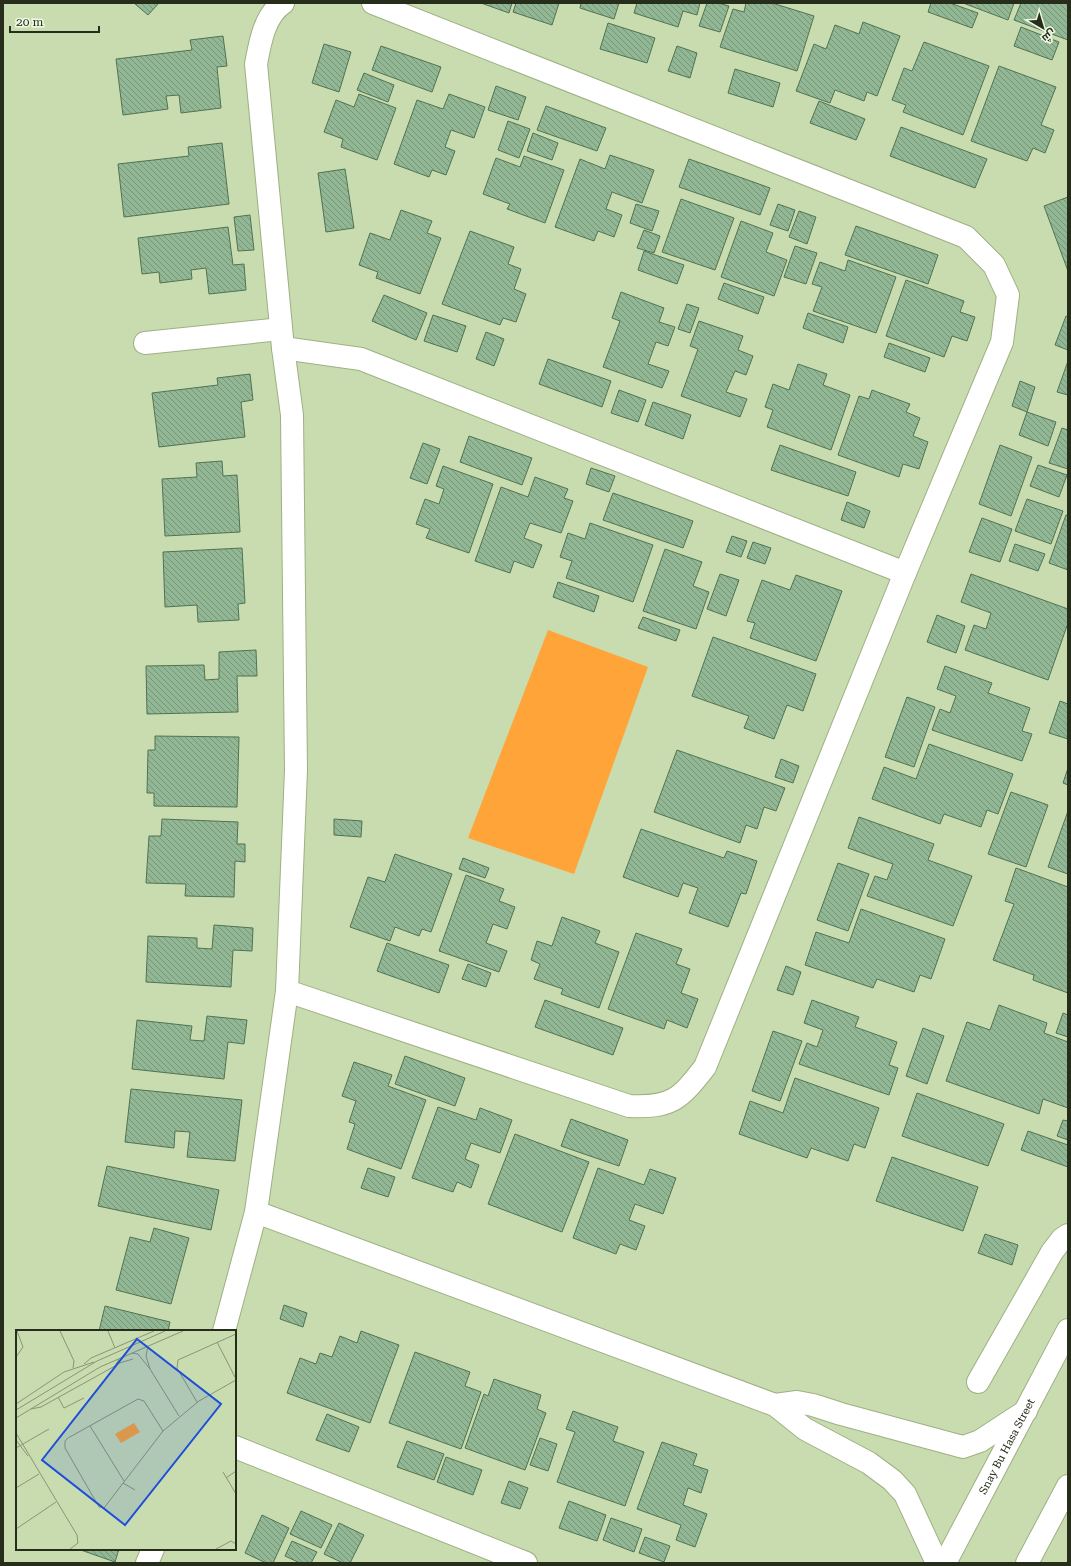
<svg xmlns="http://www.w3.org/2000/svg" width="1071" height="1566" font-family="'Roboto Serif',Cairo,serif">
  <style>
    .pitch { fill: #fea438 }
    .building { fill: url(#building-back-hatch); stroke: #507352 }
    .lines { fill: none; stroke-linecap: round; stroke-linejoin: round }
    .minor-casing { stroke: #9eb084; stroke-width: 24 }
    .minor { stroke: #fff; stroke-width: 22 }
    .labels { text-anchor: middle; stroke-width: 3; stroke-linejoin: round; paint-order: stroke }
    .street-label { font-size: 11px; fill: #262d1b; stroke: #eff9e2 }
    .inset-road { fill: none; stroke: #889674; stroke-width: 1 }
    .view { fill: #1d4ed8; fill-opacity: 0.15; stroke: #1d4ed8; stroke-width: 2 }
    .inset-edge { fill: none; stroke: #262d1b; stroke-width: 2 }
  </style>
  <defs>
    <pattern id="building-back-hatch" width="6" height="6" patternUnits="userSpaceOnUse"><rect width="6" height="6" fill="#92b794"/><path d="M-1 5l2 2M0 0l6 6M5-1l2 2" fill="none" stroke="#779578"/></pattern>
  </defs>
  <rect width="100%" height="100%" fill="#c9dcaf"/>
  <polygon class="pitch" points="548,630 648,667 574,874 468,838"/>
  <g class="building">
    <polygon points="134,3 159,3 148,15"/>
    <polygon points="481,3 512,3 509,13"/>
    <polygon points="516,3 559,3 552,25 513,12"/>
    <polygon points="581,3 619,3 614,19 580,8"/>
    <polygon points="637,3 700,3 697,15 683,11 678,27 634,13"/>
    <polygon points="707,3 718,3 729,6 720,32 699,26"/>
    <polygon points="746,3 772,3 814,16 797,71 720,47 733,9 744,12"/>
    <polygon points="931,3 950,3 978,13 972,28 928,12"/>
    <polygon points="963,3 1014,3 1008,20"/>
    <polygon points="1021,3 1068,3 1068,40 1014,20"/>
    <polygon points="863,22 900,36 877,96 867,92 864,101 835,90 830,103 796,91 814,44 826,49 835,25 859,34"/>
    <polygon points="608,23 655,38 647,63 600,49"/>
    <polygon points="1021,27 1059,42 1052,60 1014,46"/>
    <polygon points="223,36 227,66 217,67 221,108 181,113 179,95 166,96 168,109 123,115 116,59 192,50 190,40"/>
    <polygon points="924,42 989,66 963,135 903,112 906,105 892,100 904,68 912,71"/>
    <polygon points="324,44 351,52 339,92 312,83"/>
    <polygon points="381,46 441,67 432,92 372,70"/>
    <polygon points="677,46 697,53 690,78 668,71"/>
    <polygon points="999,66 1056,87 1041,125 1054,130 1045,153 1033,148 1027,161 971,141"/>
    <polygon points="735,69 780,83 773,107 728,93"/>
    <polygon points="364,73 394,85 388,102 357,90"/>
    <polygon points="496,86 526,97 518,120 488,110"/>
    <polygon points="359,94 396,108 377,160 341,147 343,139 324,132 336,100 354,107"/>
    <polygon points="449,94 485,107 474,138 451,130 445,147 455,151 446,175 432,170 429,177 394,164 417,100 443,109"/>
    <polygon points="819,101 865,119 856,140 810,123"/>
    <polygon points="546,106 606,128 597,151 537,130"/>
    <polygon points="508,121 530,129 519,158 498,150"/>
    <polygon points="901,127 987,159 975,188 890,156"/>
    <polygon points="533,133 558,143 552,160 527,151"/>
    <polygon points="222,143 229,204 124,217 118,164 189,156 188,147"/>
    <polygon points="610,155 654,170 642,203 612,192 606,209 622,215 614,237 598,231 594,241 555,227 580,159 605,169"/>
    <polygon points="524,156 564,170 545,223 507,209 510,204 483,194 496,158 520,167"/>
    <polygon points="689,159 770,188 760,215 679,187"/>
    <polygon points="345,169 354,228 326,232 318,173"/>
    <polygon points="1068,197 1068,271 1044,206"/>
    <polygon points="681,199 734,218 715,270 662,252"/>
    <polygon points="636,204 659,211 652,231 630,223"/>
    <polygon points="778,204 795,210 788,231 770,225"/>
    <polygon points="401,210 432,221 427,233 441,238 420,294 376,278 378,272 359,265 370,233 390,240"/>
    <polygon points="799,211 816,217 807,244 789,237"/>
    <polygon points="250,215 254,250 238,251 234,217"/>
    <polygon points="741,221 773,233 766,252 787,260 774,296 721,277"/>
    <polygon points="856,226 938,255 928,284 845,255"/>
    <polygon points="228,227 233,265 244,264 246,290 209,294 206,268 191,270 192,279 160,283 159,272 142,274 138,238"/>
    <polygon points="644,230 660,236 654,253 637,248"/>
    <polygon points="470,231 514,247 508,264 521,269 514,289 526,294 516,322 503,318 500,325 442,304"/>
    <polygon points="795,246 817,253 806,284 784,277"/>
    <polygon points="644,251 684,265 677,284 638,270"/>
    <polygon points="848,260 896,277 876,333 813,311 822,287 812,284 820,262 845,271"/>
    <polygon points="906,280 964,301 960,312 975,317 967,341 952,336 944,357 886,336"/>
    <polygon points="724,283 764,297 758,314 718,299"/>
    <polygon points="621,292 664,308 659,322 675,327 668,346 656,342 648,364 669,371 662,388 603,367 620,321 612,318"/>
    <polygon points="384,295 427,313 416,340 372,321"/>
    <polygon points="687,304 699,308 690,333 678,329"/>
    <polygon points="808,313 848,327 843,343 803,328"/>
    <polygon points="433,315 466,326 457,352 424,341"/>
    <polygon points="1066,316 1068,317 1068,350 1055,345"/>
    <polygon points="699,321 743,336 738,350 753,356 746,375 735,371 726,392 747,399 740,417 681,396 698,349 690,346"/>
    <polygon points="486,332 504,339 494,366 476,359"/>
    <polygon points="889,343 930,358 925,372 884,357"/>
    <polygon points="548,359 611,381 602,407 539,384"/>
    <polygon points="1068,361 1068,395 1057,392"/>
    <polygon points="798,364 827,374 823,385 850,395 831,450 767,427 773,410 765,407 773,384 789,390"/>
    <polygon points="250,374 253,400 241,402 245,437 159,447 152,393 218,385 217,378"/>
    <polygon points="1020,381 1035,387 1027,412 1012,406"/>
    <polygon points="619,390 646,400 638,422 611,413"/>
    <polygon points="872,390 910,404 906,412 920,418 913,436 928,442 919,469 903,464 899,477 838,455 859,396 869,399"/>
    <polygon points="653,402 691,415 683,439 645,425"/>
    <polygon points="1027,412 1056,422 1048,446 1019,435"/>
    <polygon points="1062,428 1068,430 1068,469 1049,463"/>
    <polygon points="469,436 532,458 522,485 460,462"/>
    <polygon points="423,443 440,449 427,484 410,478"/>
    <polygon points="780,445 856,472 848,496 771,470"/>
    <polygon points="1000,445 1032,457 1011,516 979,504"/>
    <polygon points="222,461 223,476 237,475 240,532 165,536 162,479 197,477 196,463"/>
    <polygon points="1038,465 1067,475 1059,497 1030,486"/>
    <polygon points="443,466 493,484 469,553 426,538 430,529 416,524 425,499 439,504 444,489 436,486"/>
    <polygon points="591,468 615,476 609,492 586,484"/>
    <polygon points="535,477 568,489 564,498 573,501 561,533 530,523 524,538 542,545 533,568 514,561 510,573 475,561 501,487 528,497"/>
    <polygon points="613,493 693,521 683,548 603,520"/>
    <polygon points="1027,499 1063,511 1051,544 1015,531"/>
    <polygon points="847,502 870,511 864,528 841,520"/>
    <polygon points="1066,515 1068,515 1068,570 1049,563"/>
    <polygon points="982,518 1012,529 1000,562 969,552"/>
    <polygon points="590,523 653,545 633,602 566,578 572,561 560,557 568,533 585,539"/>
    <polygon points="732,536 747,541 741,557 726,552"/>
    <polygon points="753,542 771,548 765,564 747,558"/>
    <polygon points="1015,544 1045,554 1038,571 1009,561"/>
    <polygon points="242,548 245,603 238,604 239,620 198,622 197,605 165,607 163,552"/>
    <polygon points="665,549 702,562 693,586 709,592 696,629 643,611"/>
    <polygon points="720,574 739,580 726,616 707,609"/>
    <polygon points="971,574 1068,609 1068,623 1048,680 965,650 974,625 986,629 991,613 961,602"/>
    <polygon points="796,575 842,591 816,661 750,638 755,623 747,621 762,580 790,590"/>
    <polygon points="558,582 599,596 594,612 553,597"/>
    <polygon points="937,615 965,626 956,653 927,642"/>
    <polygon points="643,617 680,630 676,641 638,628"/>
    <polygon points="713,637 816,674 803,711 787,705 774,739 744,728 749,716 692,696"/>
    <polygon points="256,650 257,676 237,676 238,712 147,714 146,666 204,665 205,680 219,679 219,652"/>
    <polygon points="945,666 992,683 988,693 1030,708 1022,731 1032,734 1022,761 932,730 940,709 950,713 956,696 937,689"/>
    <polygon points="907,697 935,707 914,767 885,757"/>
    <polygon points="1060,701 1068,704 1068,739 1049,733"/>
    <polygon points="155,736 239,737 237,807 154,806 154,793 147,793 148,750 155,750"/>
    <polygon points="929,744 1013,774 998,814 987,810 981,827 944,814 940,824 872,799 884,767 916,779"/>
    <polygon points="677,750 785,788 776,811 764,807 757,829 746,825 740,843 654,812"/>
    <polygon points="781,759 799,766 793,783 775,777"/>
    <polygon points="1068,768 1068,785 1063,783"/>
    <polygon points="1011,792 1048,805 1026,867 988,854"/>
    <polygon points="1068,811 1068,874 1048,867"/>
    <polygon points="859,817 934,844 928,860 972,876 953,926 867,896 875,876 887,880 893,864 848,848"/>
    <polygon points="162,819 238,822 237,844 245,844 245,862 235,861 234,897 185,896 186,884 146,883 149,836 161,836"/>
    <polygon points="334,819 362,821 361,837 334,835"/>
    <polygon points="641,829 724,858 727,851 757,861 746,894 741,893 728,927 689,913 698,888 683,883 678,897 623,877"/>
    <polygon points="395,854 452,874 431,932 422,929 419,936 395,927 390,941 350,927 368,877 385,882"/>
    <polygon points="463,858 489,868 485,878 459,869"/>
    <polygon points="838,863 869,874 848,931 817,920"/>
    <polygon points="1016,868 1068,887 1068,993 1033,980 1034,975 993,960 1014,904 1005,901"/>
    <polygon points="466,875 504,889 499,901 515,907 507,929 493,924 486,943 507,951 499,972 439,951"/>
    <polygon points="861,909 945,939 931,979 920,975 914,992 877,979 873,988 805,965 816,932 849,943"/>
    <polygon points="562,917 600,931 595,943 619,952 599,1008 561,994 563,989 534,979 540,964 531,960 537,941 552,946"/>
    <polygon points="214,925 253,928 252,951 233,950 231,987 146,982 148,936 197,938 197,948 212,949"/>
    <polygon points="636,933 682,949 676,964 690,969 681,993 698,999 687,1028 667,1020 664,1029 608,1009"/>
    <polygon points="387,943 449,965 439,993 377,971"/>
    <polygon points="468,964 491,973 486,987 462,979"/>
    <polygon points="786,966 801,972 793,995 777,990"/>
    <polygon points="545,1000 623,1028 613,1055 535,1027"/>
    <polygon points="812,1000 859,1017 855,1027 897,1042 889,1065 898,1068 889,1095 799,1064 807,1043 817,1047 823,1030 804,1023"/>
    <polygon points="999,1005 1047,1023 1044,1033 1068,1042 1068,1108 1043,1099 1039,1114 946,1081 967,1022 990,1030"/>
    <polygon points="1063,1013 1068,1015 1068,1037 1056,1033"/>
    <polygon points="207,1016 247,1020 244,1044 228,1042 224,1079 132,1069 137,1020 192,1026 190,1040 204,1041"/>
    <polygon points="923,1028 944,1036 927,1084 906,1076"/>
    <polygon points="773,1031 802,1041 780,1101 752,1091"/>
    <polygon points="405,1056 465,1078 455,1106 395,1084"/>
    <polygon points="354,1062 392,1075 388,1086 426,1100 401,1169 347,1149 355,1124 349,1122 356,1101 342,1096"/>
    <polygon points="795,1078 879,1108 865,1148 854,1144 848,1161 811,1148 807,1158 739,1134 750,1101 783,1113"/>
    <polygon points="131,1089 242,1100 235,1161 187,1157 190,1132 175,1131 174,1148 125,1142"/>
    <polygon points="917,1093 1004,1124 988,1166 902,1136"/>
    <polygon points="438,1107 476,1120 480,1108 512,1120 500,1153 471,1143 465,1159 479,1165 471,1188 457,1182 453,1192 412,1178"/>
    <polygon points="571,1119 628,1140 619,1166 561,1146"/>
    <polygon points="1063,1120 1068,1121 1068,1140 1057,1136"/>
    <polygon points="1028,1131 1068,1145 1068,1167 1021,1150"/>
    <polygon points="515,1134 589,1162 562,1232 488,1204"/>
    <polygon points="892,1157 978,1187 963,1231 876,1201"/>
    <polygon points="107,1166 219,1190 211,1230 98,1206"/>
    <polygon points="368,1168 395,1177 388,1197 361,1188"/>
    <polygon points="598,1168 644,1185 650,1169 676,1178 663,1214 635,1204 629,1220 645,1226 636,1250 620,1244 616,1254 573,1238"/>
    <polygon points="154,1228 189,1238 171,1304 116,1290 130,1237 150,1242"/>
    <polygon points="985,1234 1018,1245 1012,1265 978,1253"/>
    <polygon points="284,1305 307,1313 303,1327 280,1319"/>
    <polygon points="105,1306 170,1322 168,1331 99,1331"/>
    <polygon points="361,1331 399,1345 370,1423 287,1393 300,1358 316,1364 320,1353 332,1357 340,1336 357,1343"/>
    <polygon points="415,1352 470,1372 465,1386 481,1392 461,1449 389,1423"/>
    <polygon points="494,1379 541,1395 537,1409 546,1413 525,1470 465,1448 484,1394 488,1396"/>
    <polygon points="573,1411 618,1427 613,1441 644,1452 625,1506 557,1482 575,1432 566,1429"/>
    <polygon points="327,1414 359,1427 349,1452 316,1440"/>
    <polygon points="540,1438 557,1444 548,1471 530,1465"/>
    <polygon points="407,1441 444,1454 434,1480 397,1467"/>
    <polygon points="662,1442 697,1454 693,1465 708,1470 701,1493 688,1488 683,1505 707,1514 695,1547 676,1540 681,1525 637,1509"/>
    <polygon points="446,1457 482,1470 473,1495 437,1482"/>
    <polygon points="509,1481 528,1488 520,1509 501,1503"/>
    <polygon points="569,1501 606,1515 597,1541 559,1528"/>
    <polygon points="301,1511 332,1525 321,1548 290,1534"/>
    <polygon points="262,1515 289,1528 273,1563 266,1563 245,1553"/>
    <polygon points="611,1518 642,1529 634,1552 603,1540"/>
    <polygon points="339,1523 364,1535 350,1563 343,1563 324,1554"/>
    <polygon points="645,1537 670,1546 664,1562 639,1553"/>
    <polygon points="292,1541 317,1552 311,1563 300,1563 285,1556"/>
    <polygon points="78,1549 119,1549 115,1562"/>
  </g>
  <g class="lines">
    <g class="minor-casing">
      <g id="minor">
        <polyline points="145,343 281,329"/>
        <polyline points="283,348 361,359 905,573"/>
        <path d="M 287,991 L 629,1106 C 672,1108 680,1099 705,1067 L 905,573 L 1002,342 L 1008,295 L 994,265 L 966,237 L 373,3"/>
        <polyline points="256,1212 775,1405 805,1429 869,1463 892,1480 905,1494 937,1563"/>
        <path d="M 224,1331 L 256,1212 L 287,991 L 296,770 L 292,415 L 283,348 L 256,64 C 260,43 264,16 283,3"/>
        <polyline points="978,1382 1052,1252 1062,1239 1068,1235"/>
        <polyline points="775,1405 797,1402 813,1405 841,1414 963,1447 980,1441 1026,1411"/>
        <polyline points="235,1447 526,1563"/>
        <polyline points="147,1563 153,1549"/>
        <path id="s1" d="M 945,1563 L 1068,1330"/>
        <polyline points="1027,1563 1068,1486"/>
      </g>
    </g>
    <use href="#minor" class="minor"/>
  </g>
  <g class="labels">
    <g class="street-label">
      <text dy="4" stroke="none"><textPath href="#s1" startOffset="132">Snay Bu Hasa Street</textPath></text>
    </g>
  </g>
  <g transform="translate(16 1330)">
    <rect width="220" height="220" fill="#c9dcaf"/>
    <path d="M 118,93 L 124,102 L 105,113 L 99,104 Z" fill="#fea438"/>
    <path class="inset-road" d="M 44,1 L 58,31 L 57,38M 92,1 L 99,18M 201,12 L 220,49M 132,16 L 130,26 L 134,39M 116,23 L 122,24 L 134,39 L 163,86M 0,27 L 7,17 L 1,1M 68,34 L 75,28 L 138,1M 100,34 L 117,29M 42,67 L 48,78 L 68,68M 181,72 L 161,38 L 162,30 L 220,4M 0,74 L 48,42 L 78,32M 15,79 L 25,77 L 99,36 L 103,29M 0,80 L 81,31 L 149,1M 0,88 L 84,37 L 167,1M 74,96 L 108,151M 147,101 L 128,71 L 122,69 L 52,108 L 49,111 L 49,118 L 83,177 L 88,178 L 147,101 L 183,71 L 220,50M 0,103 L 61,205 L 62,213 L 54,219M 0,110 L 12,126M 0,118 L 33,99M 207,142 L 220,164M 210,148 L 220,141M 107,153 L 119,160M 0,158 L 23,144M 0,199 L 40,172M 200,219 L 215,211 L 220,214"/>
    <path class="view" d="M 121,9 L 205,74 L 109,195 L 26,130 Z"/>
    <rect width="220" height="220" class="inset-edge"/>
  </g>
  <rect width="1071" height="1566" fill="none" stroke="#262d1b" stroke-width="8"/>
  <g transform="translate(1043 28) rotate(142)" stroke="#eff9e2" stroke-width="3" paint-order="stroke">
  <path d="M0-3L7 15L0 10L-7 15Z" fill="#262d1b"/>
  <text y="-6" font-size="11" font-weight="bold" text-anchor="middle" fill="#262d1b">ش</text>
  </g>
  <path d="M10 26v6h89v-6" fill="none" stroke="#262d1b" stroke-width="2"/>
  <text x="16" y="26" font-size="12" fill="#262d1b" stroke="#eff9e2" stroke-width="3" paint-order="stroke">20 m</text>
</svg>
